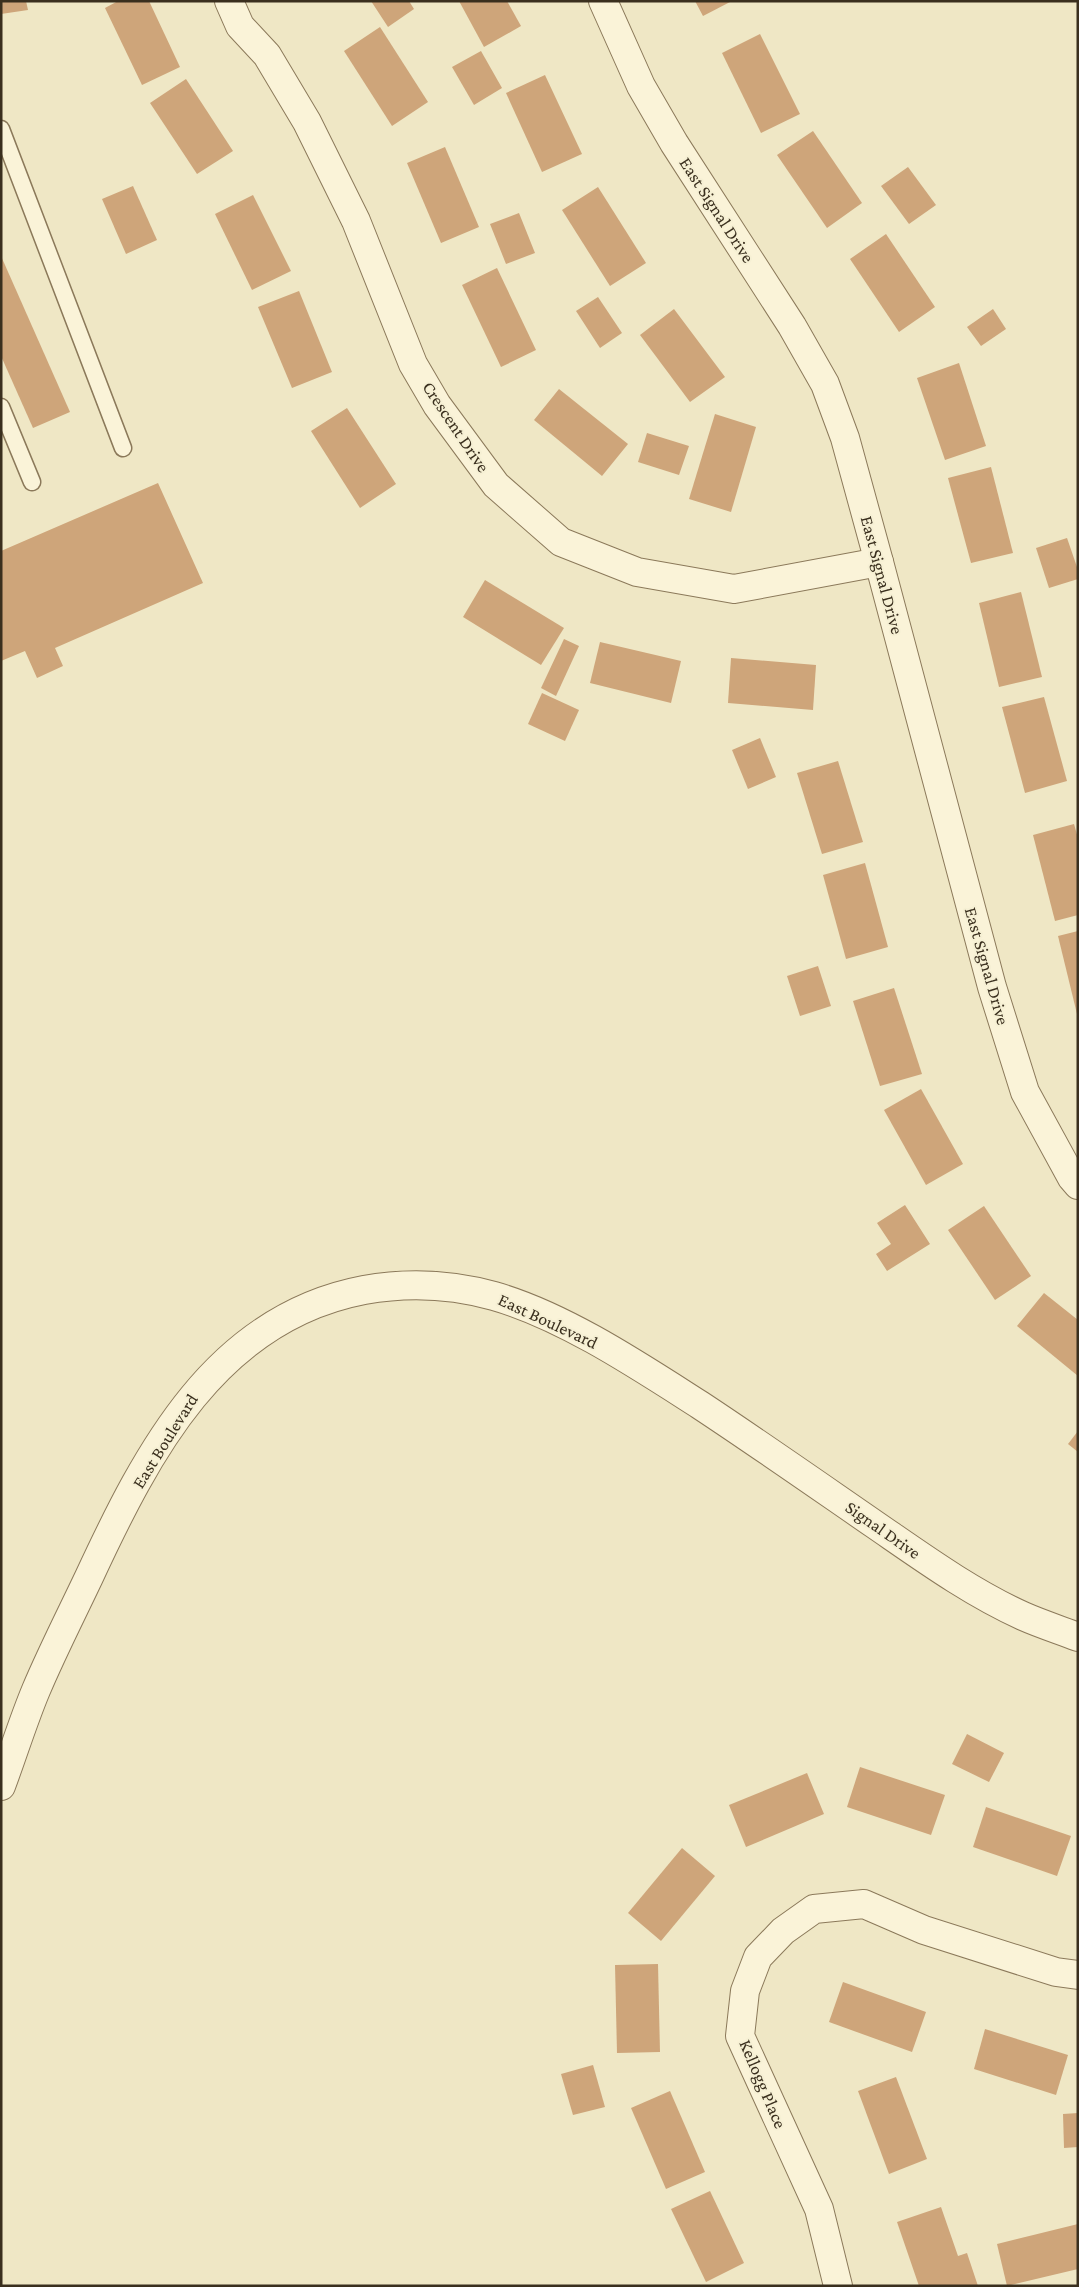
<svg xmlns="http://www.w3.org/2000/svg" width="1079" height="2287" font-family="'Crimson Pro',serif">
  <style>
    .building { fill: #cea57a }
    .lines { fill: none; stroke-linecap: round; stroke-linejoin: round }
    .lane-casing { stroke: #8b795a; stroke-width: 19 }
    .street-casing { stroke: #8b795a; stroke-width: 30 }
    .lane { stroke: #faf3d8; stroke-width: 16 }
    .street { stroke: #faf3d8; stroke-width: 28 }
    .labels { text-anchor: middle; stroke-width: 4; stroke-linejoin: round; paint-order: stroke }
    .street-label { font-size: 18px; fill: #3a2f1e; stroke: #f6f0d4 }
  </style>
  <rect width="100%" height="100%" fill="#efe7c5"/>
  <g class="building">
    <polygon points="1,1 26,1 28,10 1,14"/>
    <polygon points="118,1 149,1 180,67 142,85 105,8"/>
    <polygon points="371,1 409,1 414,9 388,27"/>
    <polygon points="459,1 507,1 521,26 484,47"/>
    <polygon points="695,1 732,1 703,16"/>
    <polygon points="380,27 428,102 392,126 344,51"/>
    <polygon points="760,34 800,114 761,133 722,53"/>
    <polygon points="481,51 502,88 474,105 452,67"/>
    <polygon points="545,75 582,154 542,172 506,93"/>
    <polygon points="186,79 233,151 197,174 150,103"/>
    <polygon points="813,131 862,203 827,228 777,155"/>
    <polygon points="445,147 479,227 441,243 407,163"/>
    <polygon points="908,167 936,205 909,224 881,186"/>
    <polygon points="133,186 157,240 126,254 102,199"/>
    <polygon points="598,187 646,263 610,286 562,210"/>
    <polygon points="253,195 291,271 252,290 215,214"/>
    <polygon points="519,213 535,253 506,264 490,224"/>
    <polygon points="886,234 935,307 899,332 850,259"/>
    <polygon points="1,256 70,412 33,428 1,356"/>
    <polygon points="497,268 536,350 501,367 462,285"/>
    <polygon points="299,291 332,372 292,388 258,307"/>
    <polygon points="598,297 622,333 600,348 576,311"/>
    <polygon points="674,309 725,377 690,402 640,335"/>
    <polygon points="993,309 1006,329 981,346 967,327"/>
    <polygon points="959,363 986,446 945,460 917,378"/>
    <polygon points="559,389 628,444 602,476 534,420"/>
    <polygon points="347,408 396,484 360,508 311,431"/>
    <polygon points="715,414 756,427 731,512 689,499"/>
    <polygon points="647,433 689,446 679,475 638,462"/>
    <polygon points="991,467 1013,553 971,563 948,478"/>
    <polygon points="158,483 203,583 55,648 63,666 37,678 25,651 1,661 1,551"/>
    <polygon points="1067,538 1078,570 1078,579 1049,588 1036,548"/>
    <polygon points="485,580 564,628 541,665 463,617"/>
    <polygon points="1021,592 1042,677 999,687 979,603"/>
    <polygon points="564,639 579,646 556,696 541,688"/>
    <polygon points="600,642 681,661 671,703 590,683"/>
    <polygon points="731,658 816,665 813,710 728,703"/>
    <polygon points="542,693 579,710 565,741 528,724"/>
    <polygon points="1044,697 1067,781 1025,793 1002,707"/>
    <polygon points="760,738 776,777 748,789 732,750"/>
    <polygon points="838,761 863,842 822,854 797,773"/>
    <polygon points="1074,824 1078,838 1078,915 1055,921 1033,835"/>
    <polygon points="865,863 888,947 846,959 823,875"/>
    <polygon points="1078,931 1078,1014 1077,1014 1058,936"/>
    <polygon points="818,966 831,1006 800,1016 787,976"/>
    <polygon points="894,988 922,1074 880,1086 853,1001"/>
    <polygon points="921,1089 963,1164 926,1185 884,1110"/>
    <polygon points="905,1205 930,1244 887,1271 876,1254 891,1244 877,1223"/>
    <polygon points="984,1206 1031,1276 995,1300 948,1230"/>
    <polygon points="1044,1293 1078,1320 1078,1376 1017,1326"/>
    <polygon points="1078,1431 1078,1452 1068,1444"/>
    <polygon points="967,1734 1004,1753 989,1782 952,1764"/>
    <polygon points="860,1767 945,1795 931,1835 847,1807"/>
    <polygon points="807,1773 824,1814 746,1847 729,1805"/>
    <polygon points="986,1807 1071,1836 1057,1876 973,1847"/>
    <polygon points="682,1848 715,1876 661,1941 628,1913"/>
    <polygon points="658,1964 660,2052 617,2053 615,1965"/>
    <polygon points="843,1982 926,2012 912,2052 829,2022"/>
    <polygon points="985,2029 1068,2055 1056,2095 974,2069"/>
    <polygon points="593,2065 605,2107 573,2115 561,2074"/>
    <polygon points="896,2077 927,2159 889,2174 858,2091"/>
    <polygon points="670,2091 705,2172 666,2189 631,2108"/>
    <polygon points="1078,2113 1078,2147 1064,2148 1063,2114"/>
    <polygon points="710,2191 744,2263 706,2282 671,2209"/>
    <polygon points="941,2207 958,2256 967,2253 978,2286 919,2286 897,2222"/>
    <polygon points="1078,2224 1078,2269 1007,2286 997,2244"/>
  </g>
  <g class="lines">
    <g class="lane-casing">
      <g id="lane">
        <polyline points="1,129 123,448"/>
        <polyline points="1,407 32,482"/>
      </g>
    </g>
    <g class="street-casing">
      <g id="street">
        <polyline points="229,1 240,26 267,55 307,122 356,221 413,364 437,405 496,485 561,542 637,572 734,589 879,562"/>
        <polyline points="603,1 641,86 674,143 792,326 825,384 845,438 879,562 992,987 1025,1092 1072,1178 1078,1185"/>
        <path d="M 1,1786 C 13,1754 23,1721 36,1690 C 52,1652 71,1615 89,1577 C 147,1452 216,1318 364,1290 C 408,1282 451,1284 494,1296 C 564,1316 639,1366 700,1405 C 759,1444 816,1484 874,1524 C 922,1557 970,1592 1023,1616 C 1041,1624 1060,1630 1078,1637"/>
        <polyline points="838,2286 819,2209 740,2036 745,1991 758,1957 783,1931 814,1909 864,1904 924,1930 1056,1972 1078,1975"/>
      </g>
    </g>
    <use href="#lane" class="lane"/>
    <use href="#street" class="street"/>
  </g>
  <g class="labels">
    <g class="street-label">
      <text transform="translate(717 210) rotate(57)" y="6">East Signal Drive</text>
      <text transform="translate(456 427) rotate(56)" y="6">Crescent Drive</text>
      <text transform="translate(882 575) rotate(75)" y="6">East Signal Drive</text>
      <text transform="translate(987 966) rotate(74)" y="6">East Signal Drive</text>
      <text transform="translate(548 1321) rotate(25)" y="6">East Boulevard</text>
      <text transform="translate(165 1441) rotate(-58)" y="6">East Boulevard</text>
      <text transform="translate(883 1530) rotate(35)" y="6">Signal Drive</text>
      <text transform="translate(763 2084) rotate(67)" y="6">Kellogg Place</text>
    </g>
  </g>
  <rect width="1079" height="2287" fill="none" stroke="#3a2f1e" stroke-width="5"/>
</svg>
